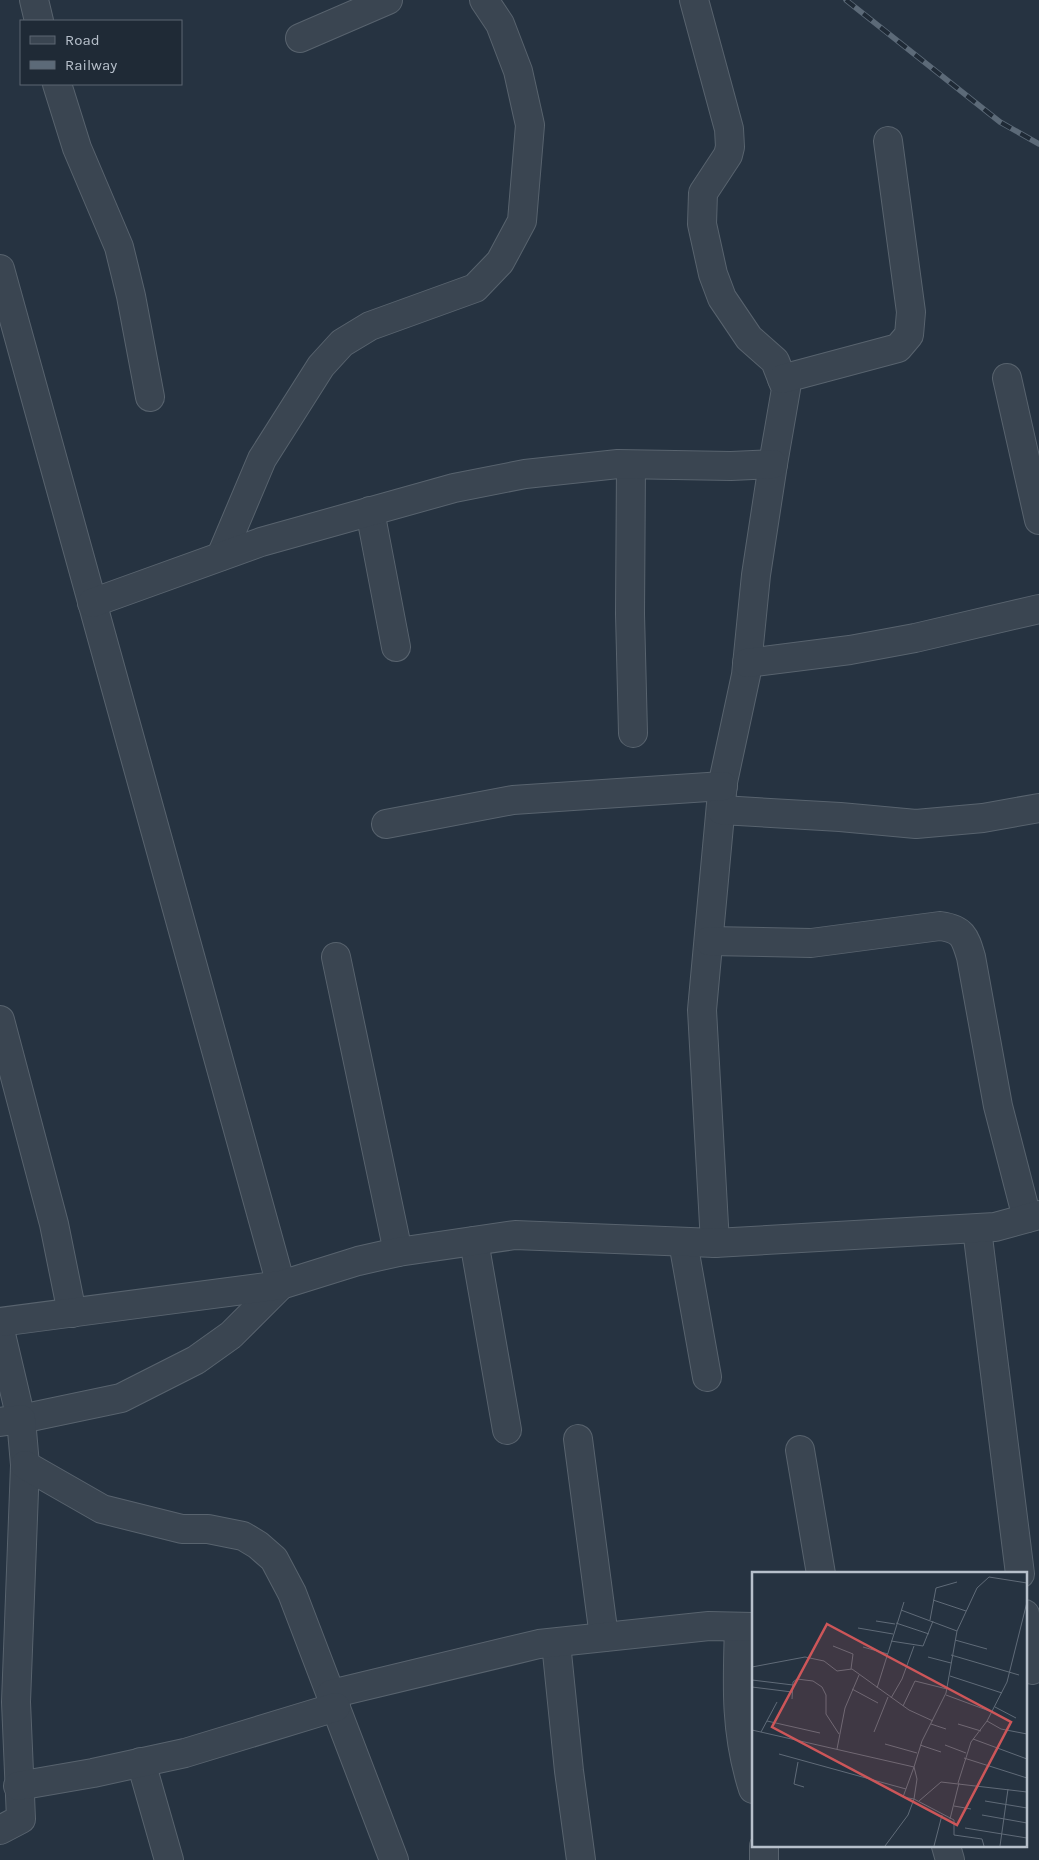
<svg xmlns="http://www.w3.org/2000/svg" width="1039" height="1860" font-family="Karla,sans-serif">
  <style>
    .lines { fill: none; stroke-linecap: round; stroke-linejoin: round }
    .street-casing { stroke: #58636e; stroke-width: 30 }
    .street { stroke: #3a4551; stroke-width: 28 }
    .rail-casing { stroke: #5c6a78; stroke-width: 5.5 }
    .rail { stroke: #1f2a36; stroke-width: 4; stroke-dasharray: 11; stroke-linecap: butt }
    .inset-road { fill: none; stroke: #606b78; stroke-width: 1 }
    .view { fill: #cd5659; fill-opacity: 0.15; stroke: #cd5659; stroke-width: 2.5 }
    .inset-edge { fill: none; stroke: #b7c0cb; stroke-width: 2.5 }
  </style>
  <rect width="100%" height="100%" fill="#263341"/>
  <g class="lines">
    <g class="street-casing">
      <g id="street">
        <polyline points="34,0 39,21"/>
        <polyline points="694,0 729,129 730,147 728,155 703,193 702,224 713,274 722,298 749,338 775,361 786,389 773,464 756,575 746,675 723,782 702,1010 715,1243"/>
        <polyline points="300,38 388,0"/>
        <polyline points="57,84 77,148 119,247 131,296 150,397"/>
        <polyline points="0,269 281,1285 231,1335 196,1360 121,1398 21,1419 0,1330"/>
        <polyline points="1007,378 1039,520"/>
        <polyline points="782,379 898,348 909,335 911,312 888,141"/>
        <polyline points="631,465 630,614 633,733"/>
        <polyline points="370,511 396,647"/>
        <polyline points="221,556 262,459 321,366 342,343 370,326 475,288 500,262 522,221 530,125 518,71 500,24 484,0"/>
        <polyline points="92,603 261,542 454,488 525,474 618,464 731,466 773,464"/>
        <polyline points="747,663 850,650 915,638 1039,609"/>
        <polyline points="721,810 840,817 916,824 983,818 1039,808"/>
        <polyline points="386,824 513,800 723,786"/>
        <path d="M 709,941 L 811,943 L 940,926 C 963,929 965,937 971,957 L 998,1106 L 1027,1218"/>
        <polyline points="336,957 398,1252"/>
        <polyline points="0,1020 54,1224 72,1313"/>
        <polyline points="977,1229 1020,1574"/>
        <polyline points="474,1241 507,1430"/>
        <polyline points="683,1242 707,1377"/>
        <polyline points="0,1322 281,1285 358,1261 398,1252 515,1235 715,1243 995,1227 1039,1215"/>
        <polyline points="0,1422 21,1419 25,1465 16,1702 21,1819 0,1830"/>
        <polyline points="578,1439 604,1637"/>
        <polyline points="800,1450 821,1574"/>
        <polyline points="25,1465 102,1509 182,1529 208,1529 243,1536 258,1545 274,1559 292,1593 394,1860"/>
        <polyline points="1025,1614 1032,1670"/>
        <path d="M 739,1627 C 737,1685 735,1733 753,1789"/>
        <polyline points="556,1643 569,1771 581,1860"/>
        <polyline points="331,1694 539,1644 709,1626 753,1627"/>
        <polyline points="141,1762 169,1860"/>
        <polyline points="18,1786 93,1773 185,1753 336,1707"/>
        <polyline points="946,1846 950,1860"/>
        <polyline points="764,1860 764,1846"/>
      </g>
    </g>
    <use href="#street" class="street"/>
    <g class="rail-casing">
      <polyline id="rail" points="846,0 1000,122 1039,144"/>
    </g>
    <use href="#rail" class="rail"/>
  </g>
  <g transform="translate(752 1572)">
    <rect width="275" height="275" fill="#263341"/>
    <path class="inset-road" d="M 181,28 L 214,39M 149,38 L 205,59M 178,48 L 184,16 L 205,10M 124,49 L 143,52M 144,51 L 177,62M 106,56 L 141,62M 203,68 L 235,77M 139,69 L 171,74 L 181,49M 81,74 L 101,82 L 99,97M 111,75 L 136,82M 199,83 L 267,103M 176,85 L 199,91M 0,95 L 53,85 L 72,89 L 85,99 L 100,97 L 157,138 L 181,149M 198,104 L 250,121M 0,108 L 41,113M 0,115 L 40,120M 125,116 L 152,30M 100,117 L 126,131M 194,123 L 240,140M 139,126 L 150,107 L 162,74M 40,127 L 41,110 L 45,107 L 61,109 L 70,115 L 74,123 L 74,142 L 87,162M 151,134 L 163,109 L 195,117M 243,135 L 264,146M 15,149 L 68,161M 235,149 L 249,157 L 275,162M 179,152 L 194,157M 206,152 L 229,159M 0,158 L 162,195 L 165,207 L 162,227 L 151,225 L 162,195 L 170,169 L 194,121 L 205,59 L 225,16 L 237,5 L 275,11M 9,160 L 25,130M 122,160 L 136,125M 221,167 L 275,187M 133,172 L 165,181M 168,173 L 189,180M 193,173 L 214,181M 85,177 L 93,136 L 107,103M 27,182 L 154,217M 212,186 L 275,206M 46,190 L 42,212 L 52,215M 206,211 L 219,170 L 235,149 L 255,110 L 275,30M 167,229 L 189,210 L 275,220M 233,229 L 275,236M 202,234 L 219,237M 230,243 L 275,251M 198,247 L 207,211M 213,256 L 275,266M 133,274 L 156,243 L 162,227 L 202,248 L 202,263 L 230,267 L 232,274M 182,274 L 190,243M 248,274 L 256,217"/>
    <path class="view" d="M 75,52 L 259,150 L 205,253 L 20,155 Z"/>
    <rect width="275" height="275" class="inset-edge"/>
  </g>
  <rect x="20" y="20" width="162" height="65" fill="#1f2a36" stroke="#5c6672"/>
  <rect x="30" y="36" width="25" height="8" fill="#3a4551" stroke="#5c6672"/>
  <text x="65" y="45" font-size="15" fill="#b7c0cb">Road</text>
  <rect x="30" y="61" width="25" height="8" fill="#5c6a78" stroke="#5c6672"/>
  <text x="65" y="70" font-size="15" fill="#b7c0cb">Railway</text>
</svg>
